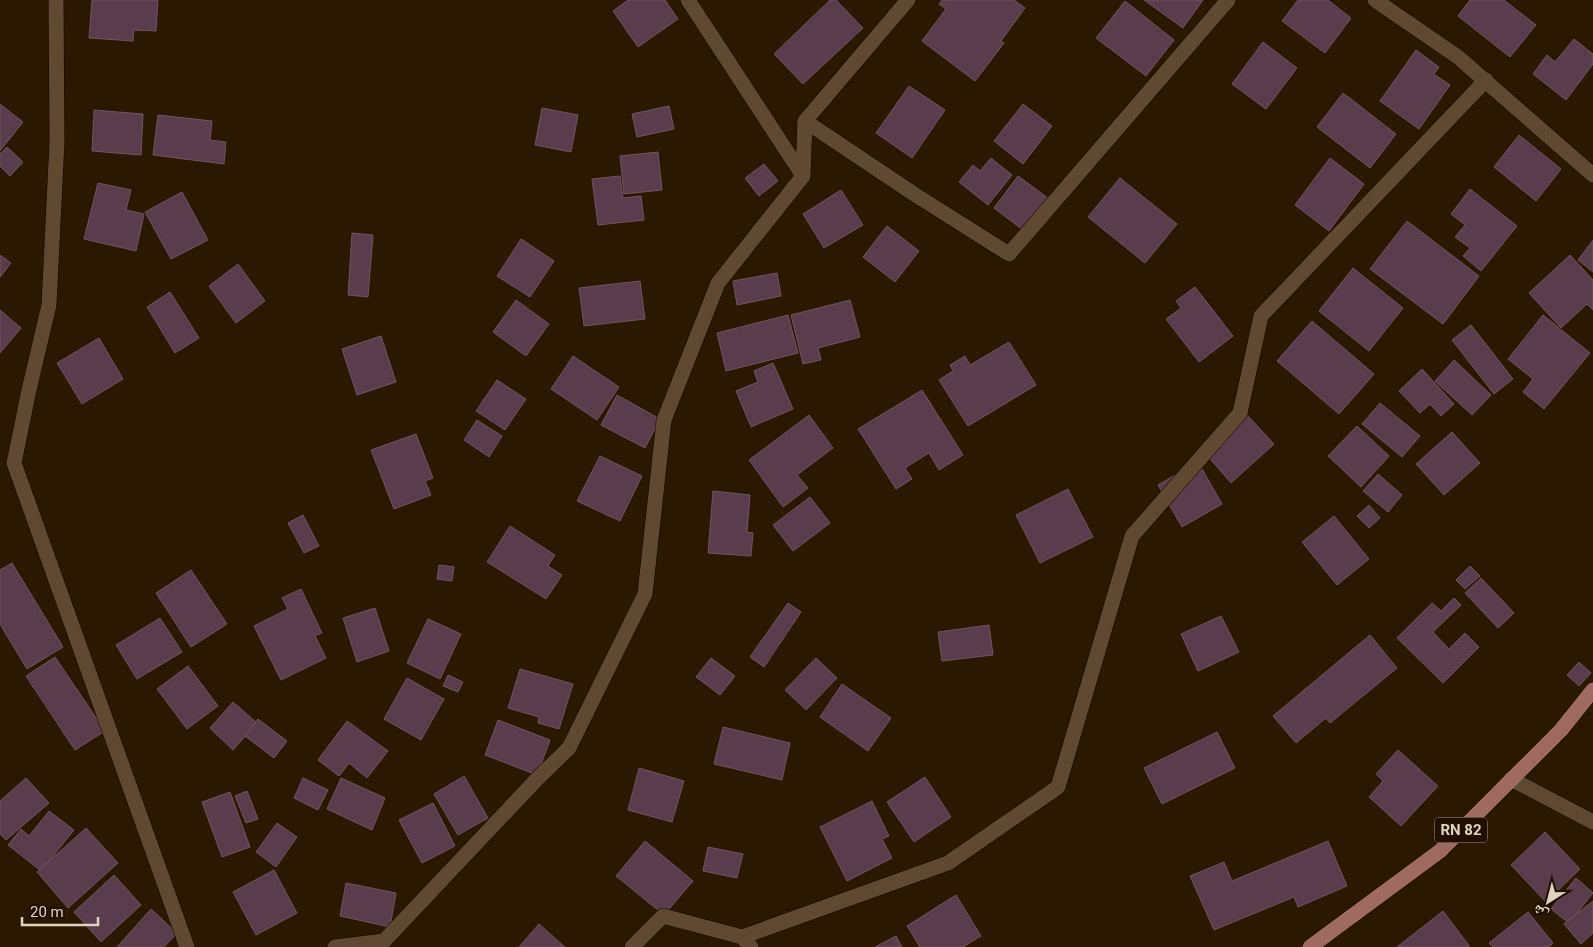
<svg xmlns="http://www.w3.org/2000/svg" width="1593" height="947" font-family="Roboto,'Noto Naskh Arabic',sans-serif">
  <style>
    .building { fill: #5a3d4d; stroke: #725363 }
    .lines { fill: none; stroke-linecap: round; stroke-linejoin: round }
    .street-casing { stroke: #120300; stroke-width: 16 }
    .primary-casing { stroke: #120300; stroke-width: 16 }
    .street { stroke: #5f4930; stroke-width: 15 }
    .primary { stroke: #9f6b61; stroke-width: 15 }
    .labels { text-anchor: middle; stroke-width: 4; stroke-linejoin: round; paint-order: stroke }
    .shield { fill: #210f00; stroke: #a69889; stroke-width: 1 }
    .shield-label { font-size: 15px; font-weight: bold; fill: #dfd2c4 }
  </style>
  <rect width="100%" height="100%" fill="#2b1801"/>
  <g class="building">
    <polygon points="92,0 158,0 156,31 134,30 133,41 89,38"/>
    <polygon points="628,0 665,0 678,19 638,47 613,11"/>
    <polygon points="830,0 836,0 863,28 803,84 774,54"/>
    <polygon points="942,0 1014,0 1025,8 1001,41 1004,43 975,81 922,41 946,9 939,4"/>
    <polygon points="1144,0 1203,0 1183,28"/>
    <polygon points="1298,0 1328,0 1351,18 1325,53 1282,21"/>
    <polygon points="1470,0 1504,0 1536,25 1510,57 1458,16"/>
    <polygon points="1125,1 1174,40 1146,76 1096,38"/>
    <polygon points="1574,39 1593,54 1593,64 1566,100 1533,74 1547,55 1555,62"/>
    <polygon points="1263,42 1297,68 1266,109 1232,84"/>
    <polygon points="1416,50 1439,67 1434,74 1450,85 1419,129 1380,101"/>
    <polygon points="909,86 945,110 912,158 876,133"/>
    <polygon points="1343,93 1396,134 1370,168 1317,127"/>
    <polygon points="0,104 23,122 0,151"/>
    <polygon points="1023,104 1052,126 1023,164 994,141"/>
    <polygon points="669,106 674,129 637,137 632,114"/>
    <polygon points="542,108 578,115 571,152 535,145"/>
    <polygon points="94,110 143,114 141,155 92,151"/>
    <polygon points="158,115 212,121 210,140 226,142 224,164 153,155"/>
    <polygon points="1519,135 1561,169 1536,201 1494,167"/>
    <polygon points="7,147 23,162 10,176 0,166 0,154"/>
    <polygon points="658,152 662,190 624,194 620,156"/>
    <polygon points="991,158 1012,175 988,205 959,182 973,165 980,171"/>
    <polygon points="1330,158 1364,184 1329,231 1295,205"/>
    <polygon points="764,164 778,181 759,196 745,178"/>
    <polygon points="620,176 623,198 641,196 644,220 598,225 592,179"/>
    <polygon points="1018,176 1048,198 1023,230 994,208"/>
    <polygon points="1120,178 1177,224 1145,263 1088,217"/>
    <polygon points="98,183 131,190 126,210 144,214 136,251 84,239"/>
    <polygon points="1470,189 1517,226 1481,271 1463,256 1470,248 1455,237 1465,225 1451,214"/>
    <polygon points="841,190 863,225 824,248 803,214"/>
    <polygon points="182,192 208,240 171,259 145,212"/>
    <polygon points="1407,221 1479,276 1443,324 1370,269"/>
    <polygon points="887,226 919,251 895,282 863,257"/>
    <polygon points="352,233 373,235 368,297 348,295"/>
    <polygon points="521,239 554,261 530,297 497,276"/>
    <polygon points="1593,240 1593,272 1578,260"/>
    <polygon points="0,255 11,263 0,277"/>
    <polygon points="1570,255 1593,280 1593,310 1587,304 1561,328 1529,293"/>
    <polygon points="238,264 265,301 236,323 209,286"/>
    <polygon points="1353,268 1403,308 1369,351 1319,311"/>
    <polygon points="777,273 781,296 737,305 733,281"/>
    <polygon points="640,281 645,319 584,326 579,288"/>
    <polygon points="1195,287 1233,336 1199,362 1166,319 1181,308 1176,301"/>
    <polygon points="170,292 199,338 175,353 147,307"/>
    <polygon points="516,300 549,324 526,356 493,332"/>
    <polygon points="850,300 860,337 818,348 821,360 803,364 791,315"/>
    <polygon points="0,310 21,328 0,353"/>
    <polygon points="788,315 798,353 726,371 717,333"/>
    <polygon points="1543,315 1590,353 1544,409 1523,392 1533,379 1508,359"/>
    <polygon points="1312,321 1374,374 1339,414 1277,361"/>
    <polygon points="1471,325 1513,379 1494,394 1452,340"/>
    <polygon points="381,336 396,382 357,395 342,349"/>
    <polygon points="99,338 123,379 82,404 57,363"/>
    <polygon points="1009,342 1036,385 968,426 939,380 953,371 950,365 965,356 970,365"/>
    <polygon points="573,356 619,387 597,420 551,389"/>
    <polygon points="1454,360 1491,395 1472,415 1435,381"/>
    <polygon points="773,363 793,409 751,427 736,391 758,382 754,371"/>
    <polygon points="1422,369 1454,404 1441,416 1430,404 1420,413 1399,391"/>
    <polygon points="497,380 526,399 505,430 476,411"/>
    <polygon points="922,390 963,455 939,470 929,453 905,468 912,479 896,489 858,429"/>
    <polygon points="617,395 660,419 645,448 601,425"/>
    <polygon points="1380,403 1420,436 1402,457 1362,424"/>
    <polygon points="809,415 833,448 797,475 808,488 783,507 749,460"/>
    <polygon points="1247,415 1274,444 1231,483 1205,453"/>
    <polygon points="477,420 502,436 489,457 464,440"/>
    <polygon points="1357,426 1389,456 1361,487 1328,456"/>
    <polygon points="1452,432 1480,463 1444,495 1416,464"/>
    <polygon points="416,434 433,478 425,481 431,495 394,509 371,450"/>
    <polygon points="600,456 642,476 620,521 577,501"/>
    <polygon points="1198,462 1222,504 1182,527 1158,485"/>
    <polygon points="1378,474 1402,495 1388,512 1363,491"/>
    <polygon points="1068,489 1093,537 1040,563 1016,515"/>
    <polygon points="713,491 750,495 747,532 753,533 751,556 708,553"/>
    <polygon points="810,497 830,523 793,551 773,525"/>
    <polygon points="1369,505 1380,518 1369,528 1357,516"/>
    <polygon points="303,515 319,546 304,553 288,523"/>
    <polygon points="1334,516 1369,559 1337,585 1302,542"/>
    <polygon points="510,526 555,555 548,566 562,575 546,599 487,562"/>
    <polygon points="12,563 63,647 27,669 0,624 0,570"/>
    <polygon points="439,565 454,567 452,581 437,579"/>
    <polygon points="1470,566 1480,576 1465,589 1456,580"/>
    <polygon points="191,570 227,624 191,647 156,593"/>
    <polygon points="1481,578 1514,613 1498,628 1465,593"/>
    <polygon points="301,589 322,633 315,636 326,658 281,680 254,626 288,609 282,598"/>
    <polygon points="1454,598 1461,605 1433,632 1449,649 1465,633 1479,647 1443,683 1397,638 1432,603 1441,611"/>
    <polygon points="788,603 801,612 764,667 750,657"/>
    <polygon points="375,608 389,651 357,662 343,618"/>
    <polygon points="1221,616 1239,652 1198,671 1181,634"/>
    <polygon points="160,618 182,652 137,679 116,645"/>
    <polygon points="428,619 461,634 440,679 407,663"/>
    <polygon points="989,625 993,655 942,661 938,632"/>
    <polygon points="1370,635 1397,668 1330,723 1326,718 1296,743 1273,716"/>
    <polygon points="55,657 105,731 75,750 26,676"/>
    <polygon points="711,658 735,676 720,695 696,677"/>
    <polygon points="816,658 837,678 806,710 785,690"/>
    <polygon points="1579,662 1591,673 1579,686 1567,675"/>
    <polygon points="188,666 218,706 187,729 157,689"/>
    <polygon points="520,669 573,684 559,729 538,723 539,717 508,708"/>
    <polygon points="448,675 463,682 458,692 443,686"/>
    <polygon points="407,678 444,699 421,740 384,719"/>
    <polygon points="842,684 891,718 868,751 820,717"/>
    <polygon points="233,702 257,723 233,750 210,728"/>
    <polygon points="258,719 287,741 274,758 245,736"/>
    <polygon points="498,720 550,740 537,775 485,755"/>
    <polygon points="347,721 388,751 367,778 349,763 339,776 318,760"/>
    <polygon points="723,727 790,743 782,780 714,764"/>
    <polygon points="1217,732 1235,768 1162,804 1144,768"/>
    <polygon points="1398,750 1438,786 1401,826 1369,797 1383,781 1376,774"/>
    <polygon points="639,768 684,781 672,822 628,810"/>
    <polygon points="464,776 488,818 458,835 434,794"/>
    <polygon points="925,777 951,817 914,842 887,802"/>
    <polygon points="26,778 49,803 6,840 0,834 0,801"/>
    <polygon points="303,778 328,790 318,810 294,798"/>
    <polygon points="341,778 385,798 372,830 327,809"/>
    <polygon points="247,791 258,819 246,823 235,796"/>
    <polygon points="230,792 250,847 222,857 202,802"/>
    <polygon points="872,801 889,836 882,839 892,858 847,881 820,827"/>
    <polygon points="433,803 455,846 422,863 399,820"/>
    <polygon points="49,811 74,830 41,871 8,845 21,829 29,836"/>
    <polygon points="277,823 297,837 276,867 256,852"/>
    <polygon points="86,828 118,863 68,908 37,872"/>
    <polygon points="1545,832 1580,869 1546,902 1511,865"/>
    <polygon points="645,841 693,881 664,915 616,876"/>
    <polygon points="1328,841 1347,886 1298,907 1294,897 1214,930 1190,876 1224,862 1232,881"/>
    <polygon points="708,847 743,854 737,878 703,871"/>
    <polygon points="274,870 297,913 256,935 233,892"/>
    <polygon points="114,875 141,905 101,942 74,912"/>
    <polygon points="1576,878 1593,893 1569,923 1551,909"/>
    <polygon points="346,883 396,893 390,927 340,916"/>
    <polygon points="956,895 981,936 963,947 920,947 907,926"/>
    <polygon points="1593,901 1593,933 1581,944 1564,924"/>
    <polygon points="151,909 177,933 164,947 117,947"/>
    <polygon points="1443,911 1470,947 1397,947"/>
    <polygon points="1528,912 1553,943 1549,947 1493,947 1489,943"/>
    <polygon points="539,924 565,947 519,947"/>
    <polygon points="896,936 902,947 875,947"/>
  </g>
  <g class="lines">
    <g class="street-casing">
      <g id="street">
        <polyline points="56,0 57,142 49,305 29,390 14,463 187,947"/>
        <polyline points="688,0 803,176"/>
        <polyline points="1375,0 1458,57 1593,175"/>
        <polyline points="805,121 914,194 1009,254 1228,0"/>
        <polyline points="1511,779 1593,822"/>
        <polyline points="742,937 948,863 1058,787 1132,536 1240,413 1261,316 1486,80"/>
        <polyline points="335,947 384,941 537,779 569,748 645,594 664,420 718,283 803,176 805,121 908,0"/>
        <polyline points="632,947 663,916 742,937 751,947"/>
      </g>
    </g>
    <g class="primary-casing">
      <polyline id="primary" points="1310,947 1440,851 1561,730 1593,690"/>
    </g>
    <use href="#street" class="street"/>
    <use href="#primary" class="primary"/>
  </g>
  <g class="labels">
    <rect class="shield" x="1435" y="817.5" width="52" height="25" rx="4"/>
    <g class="shield-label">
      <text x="1461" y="835">RN 82</text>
    </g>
  </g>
  <g transform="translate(1548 902) rotate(216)" stroke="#210f00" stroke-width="4" paint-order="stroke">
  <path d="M0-4L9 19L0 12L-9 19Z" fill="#dfd2c4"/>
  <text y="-8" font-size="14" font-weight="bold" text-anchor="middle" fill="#dfd2c4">ش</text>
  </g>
  <path d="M22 917v8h76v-8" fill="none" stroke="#dfd2c4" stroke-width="2.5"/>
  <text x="30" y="917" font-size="15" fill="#dfd2c4" stroke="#210f00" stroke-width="4" paint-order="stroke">20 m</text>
</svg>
